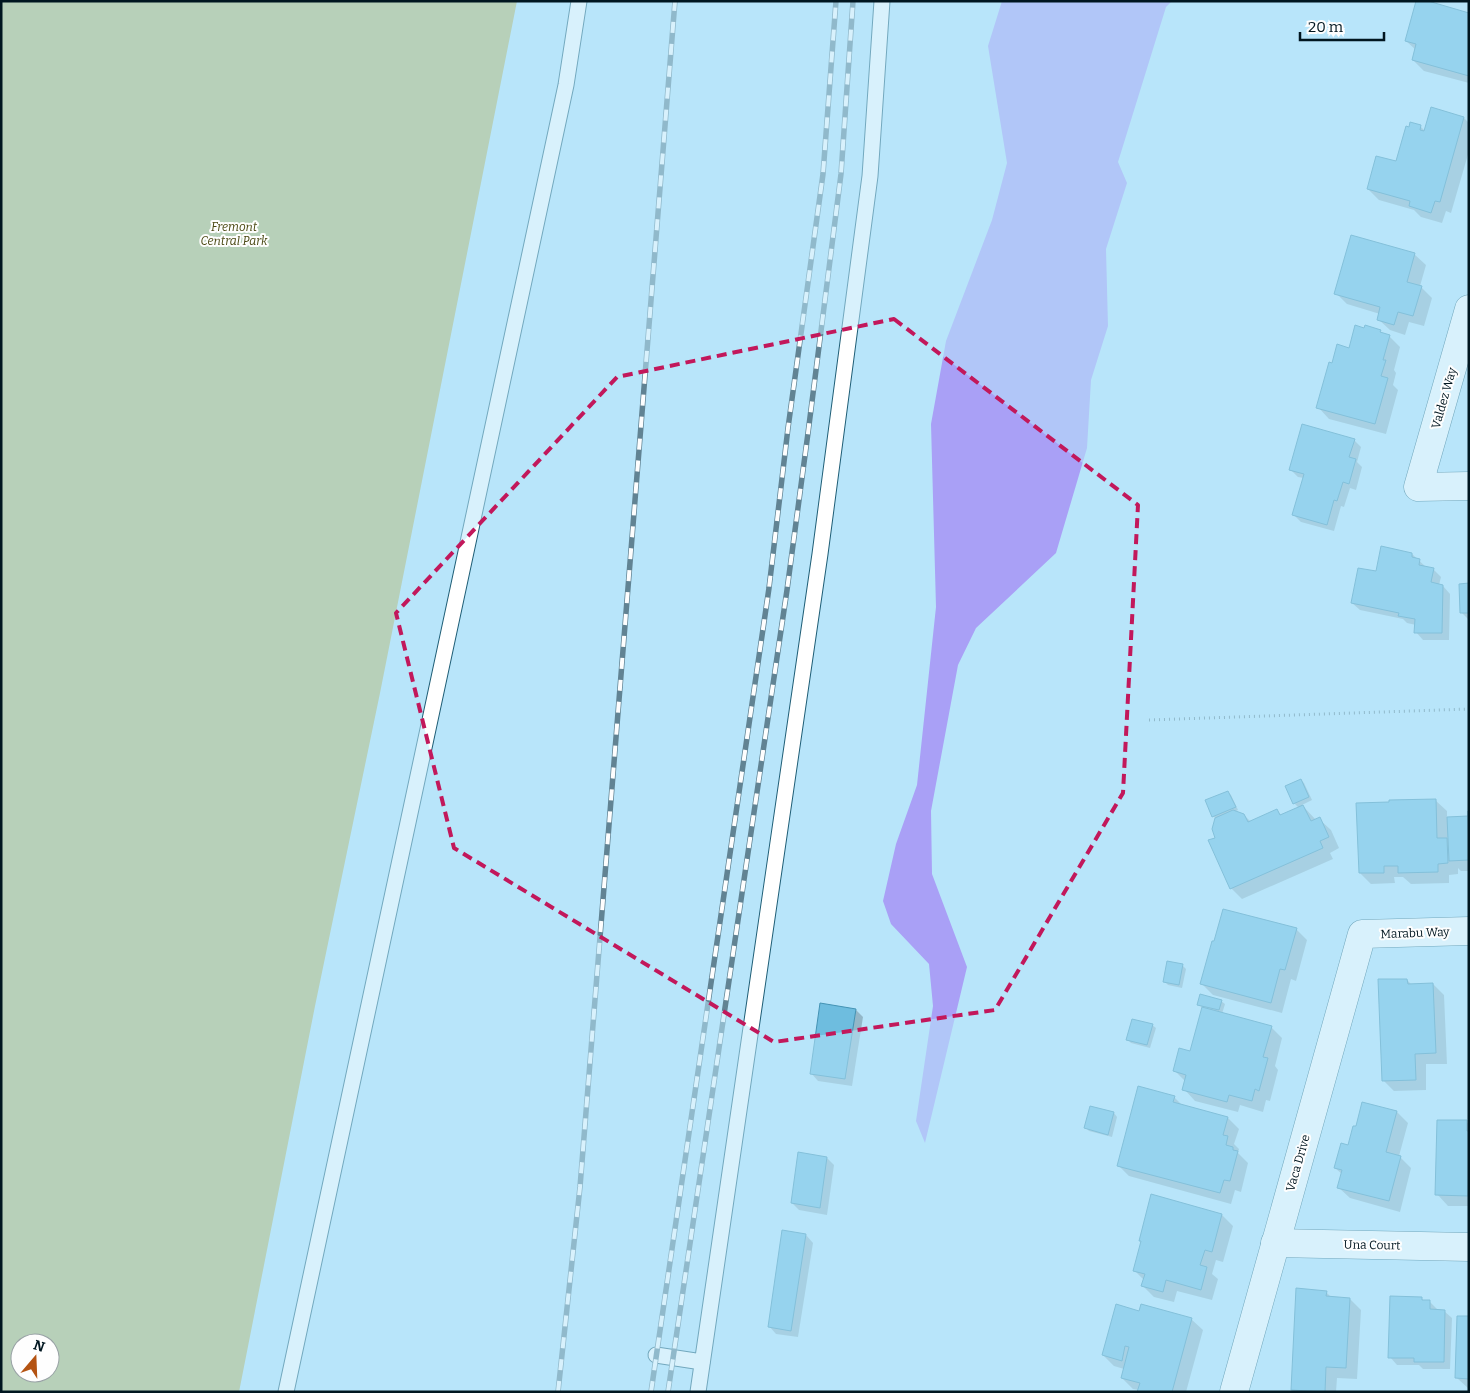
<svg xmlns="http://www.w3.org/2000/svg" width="1470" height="1393" font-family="Bitter,serif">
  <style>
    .green { fill: #b6b56b; fill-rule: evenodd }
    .water { fill: #a9a0f6 }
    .shadow { fill: #0003 }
    .building { fill: #6ebddf; stroke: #4493b4 }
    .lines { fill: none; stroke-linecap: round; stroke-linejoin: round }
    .service-casing { stroke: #1f5e76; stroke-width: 17 }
    .minor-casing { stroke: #1f5e76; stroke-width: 29 }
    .path { stroke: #628594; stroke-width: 3; stroke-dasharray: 1 4; stroke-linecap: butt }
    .service { stroke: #fff; stroke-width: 15 }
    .minor { stroke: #fff; stroke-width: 28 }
    .rail-casing { stroke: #618393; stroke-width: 5.5 }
    .rail { stroke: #fefefe; stroke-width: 4; stroke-dasharray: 11; stroke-linecap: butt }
    .marked { fill: none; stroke: #c2185b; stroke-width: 4; stroke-dasharray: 10 6; stroke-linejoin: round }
    .labels { text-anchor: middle; stroke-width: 4; stroke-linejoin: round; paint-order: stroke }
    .park-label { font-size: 12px; font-style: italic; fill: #494711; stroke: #fefefe }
    .street-label { font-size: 12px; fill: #001620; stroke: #fefefe }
  </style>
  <rect width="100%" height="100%" fill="#b8e5fa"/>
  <path class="green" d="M 1,1 L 517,1 L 380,693 L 315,1006 L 239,1392 L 1,1392 ZM 20,1343 L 50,1343 L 50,1373 L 20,1373 Z"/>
  <polygon class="water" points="1002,1 1172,1 1166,7 1118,162 1127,183 1106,249 1108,326 1091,380 1087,448 1056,553 976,628 958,665 931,811 932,874 967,967 925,1143 916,1121 933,1006 929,964 891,924 883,901 896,844 917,785 936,607 931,424 946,341 992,220 1007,163 988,46"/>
  <g class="shadow">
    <polygon points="1469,14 1469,83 1424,71 1413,60 1416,50 1406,41"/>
    <polygon points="1464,118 1469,123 1469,151 1451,213 1446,211 1442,223 1421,217 1414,210 1379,200 1368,189 1397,163 1420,126 1425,131"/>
    <polygon points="1414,254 1426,265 1420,286 1432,298 1424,326 1409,322 1405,335 1390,330 1378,319 1380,314 1347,304 1336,293"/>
    <polygon points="1380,331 1384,335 1389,336 1400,347 1394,370 1396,373 1393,385 1398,390 1386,434 1329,419 1318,407 1333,365 1350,349"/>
    <polygon points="1354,440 1361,447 1357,462 1362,467 1356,490 1350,488 1344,507 1341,506 1334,531 1301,522 1294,515 1304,478 1298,477 1291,470"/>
    <polygon points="1412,554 1427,568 1433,569 1441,577 1439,585 1443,586 1450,594 1449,640 1423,640 1416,632 1416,625 1407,623 1403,619 1360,610 1352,603 1376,573"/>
    <polygon points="1469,585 1469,620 1461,612"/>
    <polygon points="1301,780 1304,783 1312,800 1302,805 1316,820 1319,819 1331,830 1339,848 1330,853 1333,859 1242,899 1231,888 1216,819 1213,816 1228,792 1231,795 1238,810 1234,812 1244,815 1251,822 1277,810 1282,816 1299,808 1294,803"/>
    <polygon points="1435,800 1447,811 1447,818 1469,818 1469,871 1461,871 1458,868 1458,874 1449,875 1449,883 1411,884 1403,877 1394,877 1395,883 1371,884 1360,873"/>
    <polygon points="1296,929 1307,940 1296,981 1291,979 1282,1013 1213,995 1202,984"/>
    <polygon points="1168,963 1183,966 1186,969 1182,988 1168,985 1164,981"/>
    <polygon points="1407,980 1412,985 1433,984 1444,995 1447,1064 1426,1064 1426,1090 1394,1091 1383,1080"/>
    <polygon points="1221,1001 1225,1004 1222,1014 1271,1027 1282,1038 1275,1066 1278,1070 1270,1101 1266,1100 1263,1112 1240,1105 1238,1112 1195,1101 1184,1089 1186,1082 1175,1071 1191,1053 1203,1008 1198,1004"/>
    <polygon points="856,1010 863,1017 852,1086 818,1081 811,1073"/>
    <polygon points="1152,1025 1156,1028 1150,1048 1131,1043 1128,1040"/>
    <polygon points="1174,1097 1183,1106 1228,1118 1239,1129 1234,1144 1239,1149 1238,1153 1248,1163 1241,1192 1235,1190 1231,1204 1129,1176 1118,1165"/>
    <polygon points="1397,1112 1408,1123 1399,1156 1411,1168 1400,1212 1350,1198 1338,1187 1342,1174 1335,1168"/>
    <polygon points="1114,1113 1117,1117 1112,1137 1089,1131 1086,1128"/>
    <polygon points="1466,1122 1469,1124 1469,1206 1448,1206 1437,1194"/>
    <polygon points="827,1158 834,1165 827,1215 799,1210 792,1203"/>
    <polygon points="1222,1215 1233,1226 1223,1262 1216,1260 1212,1274 1218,1279 1212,1300 1177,1291 1174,1302 1154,1297 1143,1286 1144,1280 1135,1271 1142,1243 1140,1241"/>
    <polygon points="806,1235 813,1243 798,1337 776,1334 769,1326"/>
    <polygon points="1326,1292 1332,1298 1350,1299 1361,1310 1357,1379 1337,1378 1336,1392 1294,1392 1292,1390"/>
    <polygon points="1421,1298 1425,1302 1430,1302 1437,1309 1437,1311 1444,1311 1452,1318 1450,1369 1423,1369 1419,1365 1397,1365 1390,1357"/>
    <polygon points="1140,1312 1191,1319 1203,1330 1186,1392 1139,1392 1139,1390 1133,1389 1122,1378 1124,1369 1114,1366 1103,1355"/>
    <polygon points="1469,1317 1469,1389 1457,1378"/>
  </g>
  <g class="building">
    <polygon points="1416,1 1428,1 1469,13 1469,76 1412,60 1416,44 1405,41"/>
    <polygon points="1431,107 1464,117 1440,202 1435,201 1431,213 1409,206 1410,201 1367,189 1376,156 1396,161 1406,126 1409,127 1410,122 1421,125 1420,130 1424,131"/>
    <polygon points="1351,235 1415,253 1407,282 1422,286 1413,316 1398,312 1394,325 1377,320 1380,307 1334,294"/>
    <polygon points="1355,325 1364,328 1365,325 1381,330 1380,332 1390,335 1383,360 1386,360 1381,376 1388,378 1375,424 1316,408 1329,362 1332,363 1337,344 1349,348"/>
    <polygon points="1302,424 1355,439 1349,457 1356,459 1349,484 1343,482 1337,501 1334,500 1327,525 1292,515 1304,474 1289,470"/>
    <polygon points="1381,546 1412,553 1412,557 1420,559 1419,565 1434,568 1431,582 1443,585 1442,633 1414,633 1415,619 1398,616 1399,613 1351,603 1358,568 1376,571"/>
    <polygon points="1469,583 1469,613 1460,613 1459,584"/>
    <polygon points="1301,779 1309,797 1293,804 1285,786"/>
    <polygon points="1228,791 1236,807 1212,817 1205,800"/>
    <polygon points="1436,799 1437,838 1447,838 1448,863 1438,864 1438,872 1398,873 1398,866 1384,866 1384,873 1359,873 1356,803 1389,802 1389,800"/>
    <polygon points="1303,805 1311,821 1320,817 1329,837 1320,841 1323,848 1230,889 1208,840 1215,838 1212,829 1215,818 1233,810 1244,814 1248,822 1277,809 1280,815"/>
    <polygon points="1468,811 1469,860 1449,861 1447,817 1468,816"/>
    <polygon points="1223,909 1297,928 1285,970 1280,969 1271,1003 1200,984 1212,941 1214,941"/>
    <polygon points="1167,961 1183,964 1179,985 1163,982"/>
    <polygon points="1378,979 1407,979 1408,984 1433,983 1436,1053 1415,1054 1416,1080 1382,1081"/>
    <polygon points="1200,994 1222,1000 1219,1010 1197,1005"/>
    <polygon points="820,1003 856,1009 845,1079 810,1074"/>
    <polygon points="1202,1007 1272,1026 1263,1057 1268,1058 1259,1091 1255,1089 1252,1101 1229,1095 1227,1102 1182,1090 1186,1075 1173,1071 1179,1048 1190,1051"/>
    <polygon points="1132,1019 1153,1024 1147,1045 1126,1040"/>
    <polygon points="1138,1086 1175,1096 1173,1102 1228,1117 1223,1135 1228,1136 1226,1145 1233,1147 1233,1150 1238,1151 1230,1181 1224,1180 1220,1193 1117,1166"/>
    <polygon points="1362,1102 1397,1111 1386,1152 1401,1156 1389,1201 1337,1188 1342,1170 1334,1168 1341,1143 1348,1145 1353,1126 1356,1126"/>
    <polygon points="1090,1106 1114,1112 1108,1135 1084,1128"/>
    <polygon points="1437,1120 1467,1120 1467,1131 1469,1131 1468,1196 1435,1195"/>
    <polygon points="798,1152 827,1157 820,1208 791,1203"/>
    <polygon points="1151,1194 1222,1214 1212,1252 1205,1250 1200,1265 1207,1267 1201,1290 1166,1280 1163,1292 1141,1286 1145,1274 1133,1271 1141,1241 1139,1241"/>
    <polygon points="782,1230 806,1234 791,1331 768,1327"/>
    <polygon points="1296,1288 1327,1291 1326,1296 1350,1298 1346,1368 1326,1367 1325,1392 1291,1390"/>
    <polygon points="1390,1296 1422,1297 1422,1300 1430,1300 1430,1309 1445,1310 1444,1362 1414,1362 1414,1358 1388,1358"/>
    <polygon points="1116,1304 1139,1311 1141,1304 1192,1318 1172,1392 1137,1392 1140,1383 1121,1378 1129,1347 1125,1346 1122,1361 1102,1355"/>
    <polygon points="1457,1316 1469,1316 1469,1379 1455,1378"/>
  </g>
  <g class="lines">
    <g class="service-casing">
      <g id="service">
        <polyline points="656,1355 702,1362"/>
        <polyline points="286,1392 566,85 579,1"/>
        <polyline points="698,1392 820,554 870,176 882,1"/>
      </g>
    </g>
    <g class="minor-casing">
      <g id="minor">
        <polyline points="1469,309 1418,487 1469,486"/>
        <polyline points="1275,1243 1469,1247"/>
        <polyline points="1234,1392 1362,934 1469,931"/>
      </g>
    </g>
    <polyline class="path" points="1149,720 1469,709"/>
    <use href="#service" class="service"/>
    <use href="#minor" class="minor"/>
    <g class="rail-casing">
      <g id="rail">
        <polyline points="558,1392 580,1187 675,1"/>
        <polyline points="651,1392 769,588 788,428 823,174 836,1"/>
        <polyline points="668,1392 787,590 808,433 841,174 853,1"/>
      </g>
    </g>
    <use href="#rail" class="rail"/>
  </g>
  <path d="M0 0H1470V1393H0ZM 894,319 L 1138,505 L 1123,793 L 995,1010 L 774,1042 L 454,848 L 396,613 L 617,377 Z" fill="#b8e5fa" fill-opacity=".55" fill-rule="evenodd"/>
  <path class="marked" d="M 894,319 L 1138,505 L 1123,793 L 995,1010 L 774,1042 L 454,848 L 396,613 L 617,377 Z"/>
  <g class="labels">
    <g class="park-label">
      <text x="234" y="231">Fremont<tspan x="234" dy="14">Central Park</tspan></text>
    </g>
    <g class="street-label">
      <text transform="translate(1444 398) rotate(-74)" y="4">Valdez Way</text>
      <text transform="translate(1415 933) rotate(-2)" y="4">Marabu Way</text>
      <text transform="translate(1298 1163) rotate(-74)" y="4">Vaca Drive</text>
      <text transform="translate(1372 1245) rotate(1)" y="4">Una Court</text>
    </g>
  </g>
  <rect width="1470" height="1393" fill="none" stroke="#001620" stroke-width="5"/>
  <g transform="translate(35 1358) rotate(19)"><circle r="24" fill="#fefefe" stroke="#98a1a5"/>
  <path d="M0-4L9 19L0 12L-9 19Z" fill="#b45312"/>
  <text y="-8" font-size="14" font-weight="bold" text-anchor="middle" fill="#001620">N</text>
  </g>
  <path d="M1300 32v8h84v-8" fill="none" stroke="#001620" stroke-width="2.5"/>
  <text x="1308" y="32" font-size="15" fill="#001620" stroke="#fefefe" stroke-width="4" paint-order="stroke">20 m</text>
</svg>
